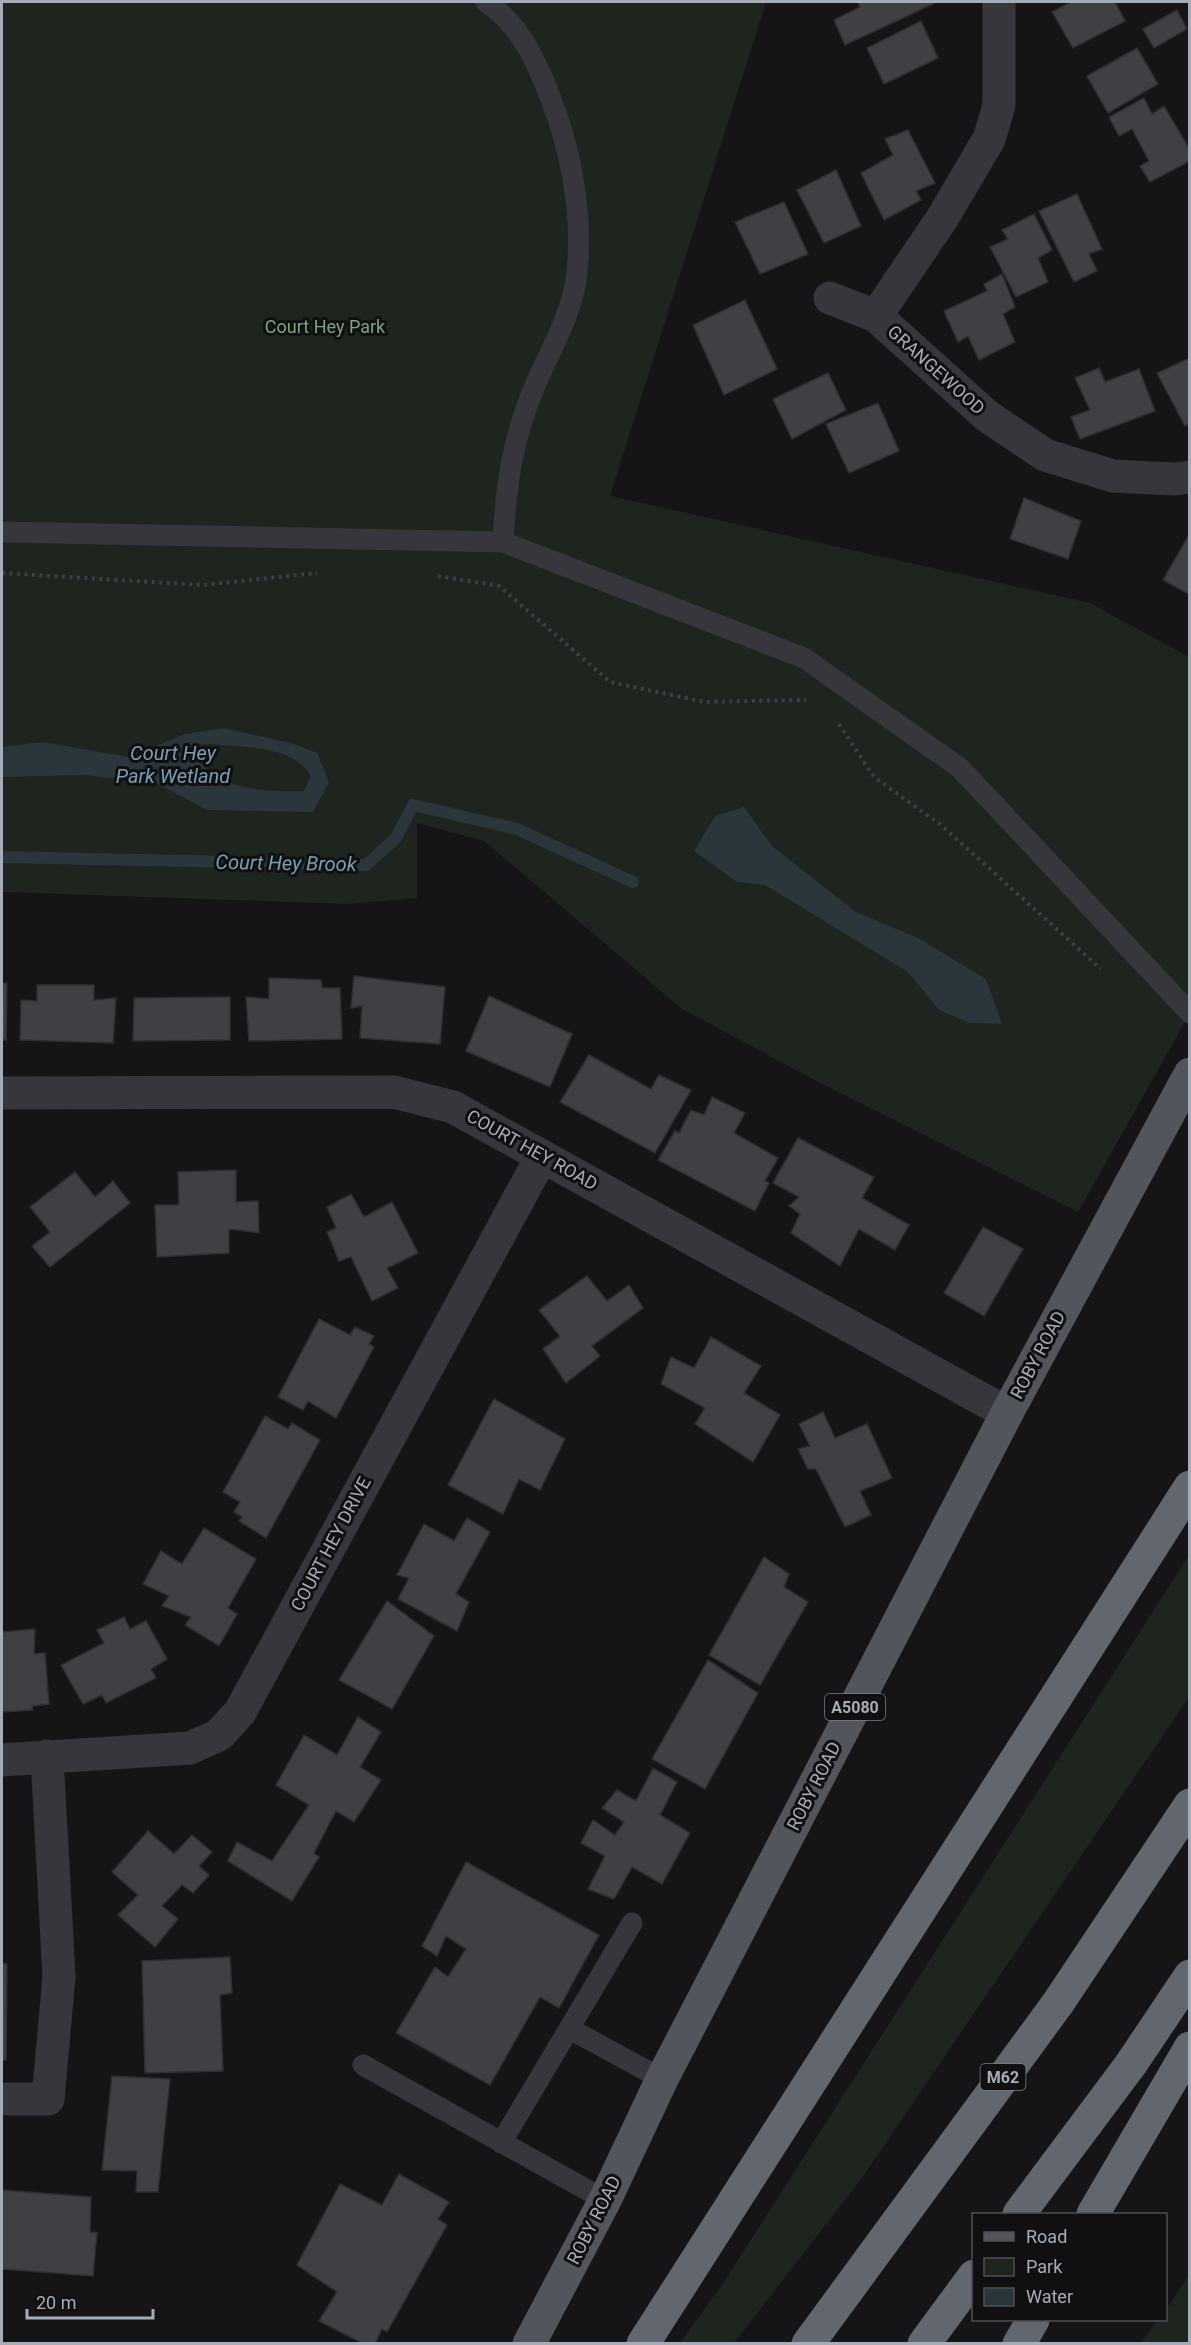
<svg xmlns="http://www.w3.org/2000/svg" width="1191" height="2345" font-family="Roboto,sans-serif">
  <style>
    .green { fill: #1d251e }
    .water { fill: #2b353c; fill-rule: evenodd }
    .lines { fill: none; stroke-linecap: round; stroke-linejoin: round }
    .stream { stroke: #2b353c; stroke-width: 12 }
    .building { fill: #3f4044; stroke: #2f2f33; stroke-width: 1.5 }
    .path { stroke: #3c3f44; stroke-width: 4; stroke-dasharray: 3 4.5; stroke-linecap: butt }
    .lane { stroke: #36373c; stroke-width: 21 }
    .street { stroke: #36373c; stroke-width: 33 }
    .primary { stroke: #52555c; stroke-width: 33 }
    .highway { stroke: #62666e; stroke-width: 33 }
    .labels { text-anchor: middle; stroke-width: 6; stroke-linejoin: round; paint-order: stroke }
    .shield { fill: #101012; stroke: #7a7e86; stroke-width: 1.5 }
    .shield-label { font-size: 16px; font-weight: bold; fill: #a7adb8 }
    .park-label { font-size: 18px; fill: #7da47d; stroke: #101012 }
    .street-label { font-size: 18px; fill: #a7adb8; stroke: #101012 }
    .water-label { font-size: 20px; font-style: italic; fill: #7c9db5; stroke: #101012 }
  </style>
  <rect width="100%" height="100%" fill="#151517"/>
  <g class="green">
    <polygon points="2,2 766,2 610,496 1090,603 1189,657 1189,1015 1078,1212 822,1084 682,1009 484,841 417,823 417,898 349,904 2,892"/>
    <polygon points="1189,1555 1189,1697 862,2178 734,2343 680,2343 722,2285"/>
    <polygon points="1189,2275 1189,2343 1140,2343 1158,2320 1166,2320 1166,2310"/>
  </g>
  <g class="water">
    <path d="M 224,728 L 291,743 L 317,753 L 329,782 L 313,812 L 207,810 L 156,783 L 84,775 L 2,777 L 2,747 L 42,742 L 129,757 L 185,734 ZM 213,744 C 245,748 293,745 311,776 L 304,791 C 268,793 201,789 193,745 Z"/>
    <polygon points="744,807 772,846 856,912 918,938 986,979 1002,1024 970,1023 939,1010 908,972 765,885 737,882 694,851 715,816"/>
  </g>
  <g class="lines">
    <polyline class="stream" points="2,857 366,865 396,838 413,805 517,829 633,882"/>
  </g>
  <g class="building">
    <polygon points="858,2 937,2 845,45 834,20 860,7"/>
    <polygon points="1071,2 1115,2 1125,21 1073,48 1052,12"/>
    <polygon points="1177,10 1187,29 1154,48 1143,29"/>
    <polygon points="921,21 938,58 884,84 867,48"/>
    <polygon points="1137,48 1158,84 1108,113 1087,76"/>
    <polygon points="1144,98 1152,114 1164,106 1190,150 1190,161 1150,182 1140,166 1149,161 1132,129 1119,136 1109,117"/>
    <polygon points="908,130 935,183 916,191 921,200 884,220 861,173 893,155 885,139"/>
    <polygon points="836,170 861,226 824,243 797,190"/>
    <polygon points="1077,194 1102,249 1089,254 1097,271 1074,282 1039,211"/>
    <polygon points="784,202 808,254 760,274 735,222"/>
    <polygon points="1034,214 1052,250 1038,258 1048,282 1016,297 990,247 1008,239 1002,230"/>
    <polygon points="1002,274 1015,307 1003,314 1015,342 979,360 968,336 958,342 944,311 987,291 984,284"/>
    <polygon points="745,300 777,369 724,395 693,325"/>
    <polygon points="1190,358 1190,424 1185,426 1157,373"/>
    <polygon points="1099,368 1105,382 1139,369 1155,411 1080,439 1071,417 1090,410 1075,378"/>
    <polygon points="828,373 846,410 792,439 773,399"/>
    <polygon points="878,403 899,451 849,473 826,424"/>
    <polygon points="1024,498 1081,521 1068,559 1010,539"/>
    <polygon points="1190,533 1190,595 1163,580"/>
    <polygon points="354,976 445,987 440,1044 360,1038 362,1006 351,1008"/>
    <polygon points="269,978 321,980 322,988 340,988 342,1039 249,1041 246,997 269,999"/>
    <polygon points="2,983 7,983 6,1040 2,1040"/>
    <polygon points="37,985 94,985 94,1000 116,998 113,1043 20,1040 21,1000 37,1001"/>
    <polygon points="489,996 572,1034 550,1087 466,1051"/>
    <polygon points="230,997 230,1040 133,1041 134,998"/>
    <polygon points="589,1055 651,1089 659,1075 691,1090 655,1153 560,1102"/>
    <polygon points="712,1097 745,1113 734,1133 778,1158 765,1181 769,1183 755,1211 658,1160 675,1131 679,1133 691,1110 704,1115"/>
    <polygon points="798,1138 874,1177 862,1198 909,1225 895,1250 859,1229 840,1266 791,1233 800,1214 789,1206 799,1197 773,1183"/>
    <polygon points="236,1170 236,1202 258,1201 259,1233 229,1229 229,1253 157,1257 155,1205 179,1205 178,1172"/>
    <polygon points="75,1172 95,1197 113,1181 130,1203 50,1267 32,1246 50,1232 30,1207"/>
    <polygon points="351,1194 364,1217 392,1202 418,1253 387,1268 398,1288 372,1301 351,1257 339,1261 327,1232 336,1228 327,1207"/>
    <polygon points="983,1227 1023,1249 984,1316 944,1293"/>
    <polygon points="587,1276 607,1301 629,1285 643,1308 592,1346 600,1356 566,1383 543,1349 560,1336 539,1310"/>
    <polygon points="319,1319 350,1335 355,1327 374,1336 369,1344 374,1347 336,1418 308,1401 303,1410 278,1397"/>
    <polygon points="711,1337 761,1366 744,1393 780,1415 753,1462 695,1424 705,1408 661,1384 671,1357 694,1368"/>
    <polygon points="494,1399 565,1439 540,1490 519,1479 503,1514 448,1485"/>
    <polygon points="823,1412 835,1438 867,1424 892,1478 860,1491 871,1515 845,1527 816,1469 808,1469 798,1449 810,1446 799,1424"/>
    <polygon points="265,1416 288,1429 292,1423 320,1440 266,1538 239,1521 242,1517 234,1512 240,1502 223,1492"/>
    <polygon points="467,1518 490,1532 456,1594 469,1602 457,1631 398,1599 409,1578 397,1575 424,1524 454,1541"/>
    <polygon points="204,1528 256,1559 228,1608 237,1614 219,1646 185,1625 191,1617 162,1606 169,1596 143,1584 161,1551 182,1564"/>
    <polygon points="764,1557 789,1574 784,1587 808,1602 760,1685 709,1655"/>
    <polygon points="387,1601 434,1636 392,1709 339,1680"/>
    <polygon points="124,1617 130,1629 146,1621 167,1659 151,1669 156,1678 106,1703 102,1695 83,1704 61,1665 104,1643 97,1630"/>
    <polygon points="35,1629 34,1654 45,1653 49,1704 32,1706 33,1710 2,1712 2,1632"/>
    <polygon points="708,1660 758,1693 705,1789 652,1759"/>
    <polygon points="358,1717 381,1732 360,1767 381,1780 354,1822 336,1811 314,1853 319,1857 292,1901 228,1861 237,1842 272,1861 309,1805 276,1785 304,1735 337,1755"/>
    <polygon points="653,1768 677,1782 660,1815 690,1833 662,1884 632,1867 614,1899 588,1889 605,1856 581,1843 593,1820 615,1835 624,1822 602,1808 617,1790 636,1801"/>
    <polygon points="148,1831 174,1854 192,1835 212,1852 199,1866 209,1875 193,1893 182,1885 162,1906 178,1919 155,1947 118,1915 138,1895 112,1872"/>
    <polygon points="466,1862 599,1935 559,2008 540,1997 490,2085 396,2033 435,1967 448,1977 466,1949 446,1936 437,1956 422,1946"/>
    <polygon points="230,1957 232,1993 220,1995 223,2071 145,2073 142,1961"/>
    <polygon points="2,1963 7,1964 6,2060 2,2060"/>
    <polygon points="112,2076 170,2079 158,2192 136,2192 137,2171 102,2170"/>
    <polygon points="399,2174 449,2202 438,2219 447,2225 387,2332 382,2329 375,2344 364,2344 319,2321 337,2292 297,2265 340,2184 382,2205"/>
    <polygon points="2,2190 91,2197 90,2232 97,2233 93,2276 2,2269"/>
  </g>
  <g class="lines">
    <g class="path">
      <polyline points="2,573 203,585 317,573"/>
      <polyline points="438,576 499,586 610,682 705,702 806,700"/>
      <polyline points="839,724 874,777 941,825 1101,969"/>
    </g>
    <g class="lane">
      <path d="M 2,532 L 503,542 C 506,483 513,437 536,383 C 552,347 573,312 577,272 C 583,213 571,149 549,94 C 536,60 518,22 486,2"/>
      <polyline points="503,542 804,658 960,768 1190,1013"/>
      <polyline points="570,2029 662,2079"/>
      <polyline points="363,2065 605,2200"/>
      <polyline points="501,2143 632,1923"/>
    </g>
    <g class="street">
      <polyline points="999,2 999,106 989,139 943,217 876,316 987,416 1045,455 1113,476 1175,479 1190,477"/>
      <polyline points="830,298 876,316"/>
      <polyline points="2,1093 394,1092 453,1107 1007,1413"/>
      <polyline points="2,1760 190,1748 219,1735 240,1712 542,1156"/>
      <polyline points="7,2099 48,2099 59,1977 47,1756"/>
    </g>
    <polyline class="primary" points="529,2344 605,2200 662,2079 1007,1413 1190,1074"/>
    <g class="highway">
      <polyline points="1019,2214 1131,2064 1190,1976"/>
      <polyline points="1093,2214 1190,2048"/>
      <polyline points="643,2344 1190,1487"/>
      <polyline points="808,2344 1058,2003 1190,1805"/>
      <polyline points="924,2344 974,2276"/>
      <polyline points="1019,2344 1033,2320"/>
    </g>
  </g>
  <g class="labels">
    <g class="shield">
      <rect x="825" y="1694" width="60" height="26" rx="4.5"/>
      <rect x="980.5" y="2064" width="45" height="26" rx="4.5"/>
    </g>
    <g class="shield-label">
      <text x="855" y="1713">A5080</text>
      <text x="1003" y="2083">M62</text>
    </g>
    <g class="park-label">
      <text x="325" y="333">Court Hey Park</text>
    </g>
    <g class="street-label">
      <text transform="translate(936 370) rotate(42)" y="6">GRANGEWOOD</text>
      <text transform="translate(532 1150) rotate(29)" y="6">COURT HEY ROAD</text>
      <text transform="translate(1038 1355) rotate(-62)" y="6">ROBY ROAD</text>
      <text transform="translate(331 1544) rotate(-62)" y="6">COURT HEY DRIVE</text>
      <text transform="translate(814 1786) rotate(-63)" y="6">ROBY ROAD</text>
      <text transform="translate(594 2220) rotate(-63)" y="6">ROBY ROAD</text>
    </g>
    <g class="water-label">
      <text x="173" y="760">Court Hey<tspan x="173" dy="23">Park Wetland</tspan></text>
      <text transform="translate(286 863) rotate(1)" y="7">Court Hey Brook</text>
    </g>
  </g>
  <rect width="1191" height="2345" fill="none" stroke="#a7adb8" stroke-width="6"/>
  <rect x="972" y="2213" width="195" height="108" fill="#101012" stroke="#4c4f54" stroke-width="1.5"/>
  <rect x="984" y="2232" width="30" height="9" fill="#52555c" stroke="#4c4f54" stroke-width="1.5"/>
  <text x="1026" y="2243" font-size="18" fill="#a7adb8">Road</text>
  <rect x="984" y="2258" width="30" height="18" fill="#1d251e" stroke="#4c4f54" stroke-width="1.5"/>
  <text x="1026" y="2273" font-size="18" fill="#a7adb8">Park</text>
  <rect x="984" y="2288" width="30" height="18" fill="#2b353c" stroke="#4c4f54" stroke-width="1.5"/>
  <text x="1026" y="2303" font-size="18" fill="#a7adb8">Water</text>
  <path d="M27 2309v9h126v-9" fill="none" stroke="#a7adb8" stroke-width="3"/>
  <text x="36" y="2309" font-size="18" fill="#a7adb8" stroke="#101012" stroke-width="4.5" paint-order="stroke">20 m</text>
</svg>
